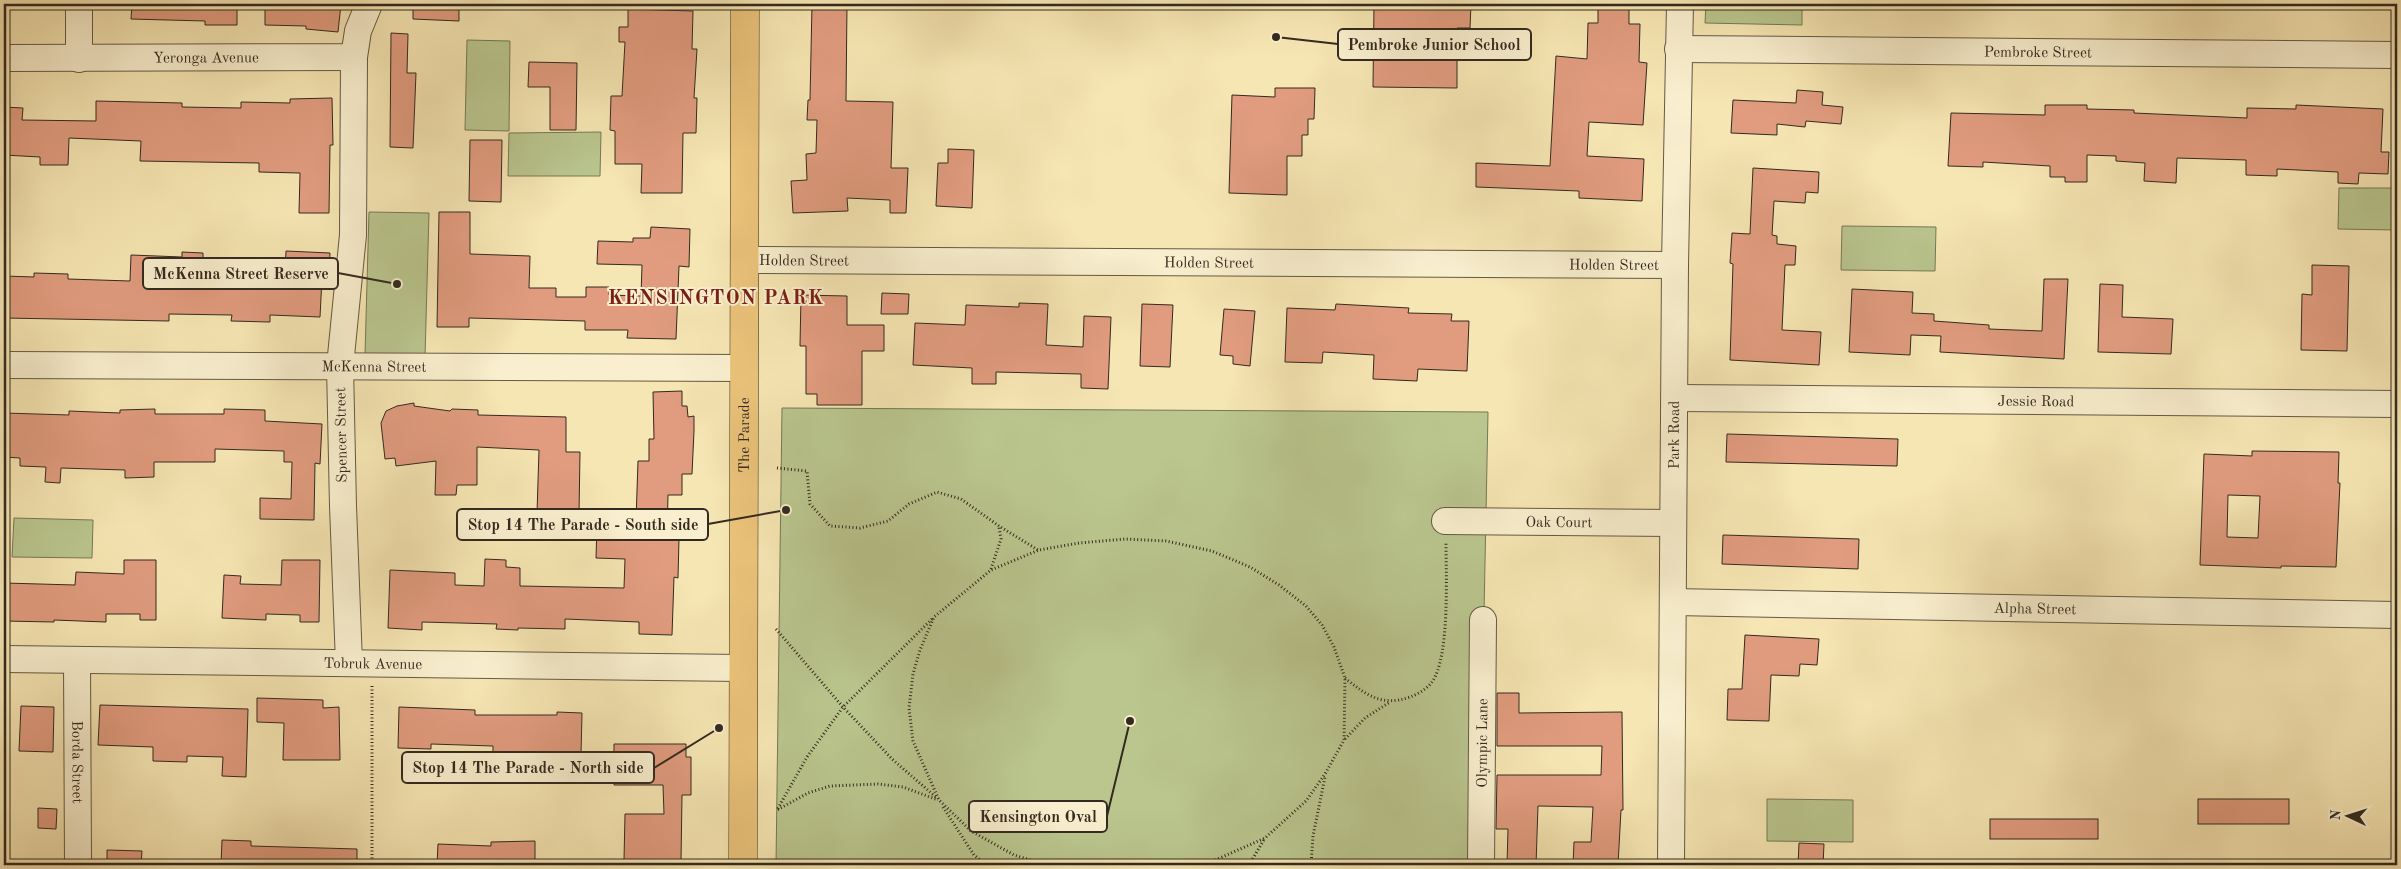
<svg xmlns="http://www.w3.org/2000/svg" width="2401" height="869" font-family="'Old Standard TT',serif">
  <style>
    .green { fill: #bac68e; stroke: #767856 }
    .building { fill: #e19c7f; stroke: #332a1f; fill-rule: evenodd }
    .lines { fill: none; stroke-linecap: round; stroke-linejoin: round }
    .minor-casing { stroke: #645944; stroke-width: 28 }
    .major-casing { stroke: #332a1f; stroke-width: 29 }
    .path { stroke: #332a1f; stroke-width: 3; stroke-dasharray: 1 2.5; stroke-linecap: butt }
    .minor { stroke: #f9efce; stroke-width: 26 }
    .major { stroke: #ebc37a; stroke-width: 28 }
    .labels { text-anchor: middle; stroke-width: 4; stroke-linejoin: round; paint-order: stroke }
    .street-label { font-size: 15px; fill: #332a1f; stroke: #f9efce }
    .district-label { font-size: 20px; font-weight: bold; letter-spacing: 1px; fill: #7a1f14; stroke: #f9efce }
    .leader { fill: none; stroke: #332a1f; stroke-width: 2 }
    .callout-dot { fill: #332a1f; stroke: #f9efce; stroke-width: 2 }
    .callout { fill: #f9efce; stroke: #332a1f; stroke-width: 2 }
    .callout-label { font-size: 16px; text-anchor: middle; font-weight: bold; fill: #332a1f }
  </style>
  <rect width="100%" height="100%" fill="#f6e6b3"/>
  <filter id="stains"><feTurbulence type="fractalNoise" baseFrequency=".004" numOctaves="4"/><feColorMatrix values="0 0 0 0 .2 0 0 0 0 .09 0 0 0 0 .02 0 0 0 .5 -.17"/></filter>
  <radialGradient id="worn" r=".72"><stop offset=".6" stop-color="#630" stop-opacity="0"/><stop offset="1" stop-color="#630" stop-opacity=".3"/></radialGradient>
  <g class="green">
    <polygon points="1706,4 1802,4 1802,25 1705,23"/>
    <polygon points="467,40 510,41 509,131 465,130"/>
    <polygon points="601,132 600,176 508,176 509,133"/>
    <polygon points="2339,188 2397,188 2397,230 2338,229"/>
    <polygon points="369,212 429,213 425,357 365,355"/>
    <polygon points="1842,226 1936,227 1935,271 1841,270"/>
    <polygon points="782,408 1488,412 1479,865 776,865"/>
    <rect x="4" y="476" width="5" height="75"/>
    <polygon points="14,518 93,520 92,558 12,557"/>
    <polygon points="1767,799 1853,800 1853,842 1767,841"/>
  </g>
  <g class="building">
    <polygon points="132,4 237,4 237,25 205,25 205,21 131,19"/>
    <polygon points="265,4 341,4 338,32 306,29 306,26 265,25"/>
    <polygon points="413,4 459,4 459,21 413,19"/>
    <polygon points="812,4 847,4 846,101 893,102 891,168 908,168 906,213 890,213 890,200 847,198 848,211 793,213 791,181 807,180 806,154 816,153 817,120 807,120 808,100 810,100"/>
    <polygon points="1374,4 1471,4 1470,28 1457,28 1457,88 1373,87"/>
    <polygon points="1598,4 1629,4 1629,24 1640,24 1639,62 1647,63 1643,125 1589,122 1587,156 1644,159 1642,201 1579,198 1579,191 1476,187 1476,163 1550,166 1556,56 1587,59 1588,23 1598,23"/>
    <polygon points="628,9 693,11 692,49 697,49 694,98 697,98 696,133 683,133 682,193 641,193 642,164 615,164 615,131 610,130 611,96 622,96 625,42 619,42 619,27 628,27"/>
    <polygon points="391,33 408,34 407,73 416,73 413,148 390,147"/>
    <polygon points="529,62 577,63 576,130 550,130 550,87 528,87"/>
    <polygon points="1275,88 1315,88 1314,119 1308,119 1308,135 1302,135 1302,156 1287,156 1287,195 1229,193 1232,95 1275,97"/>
    <polygon points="1797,90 1823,92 1822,105 1843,107 1841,124 1806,121 1805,127 1777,124 1777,135 1731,133 1733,100 1796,103"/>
    <polygon points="332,98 333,145 330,145 329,213 299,213 300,173 259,172 259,163 140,161 141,141 69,138 68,165 40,165 40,157 4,155 4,107 23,108 22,120 96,121 96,101 182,103 182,107 241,108 241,102 290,103 290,99"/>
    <polygon points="2045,105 2087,105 2087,109 2134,110 2134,113 2247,118 2247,108 2296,109 2296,105 2383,109 2381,152 2389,152 2388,174 2359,173 2358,184 2338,183 2338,172 2277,169 2277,176 2246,175 2246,160 2177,158 2176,183 2144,181 2145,163 2116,161 2116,156 2087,155 2087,182 2065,182 2065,177 2050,177 2050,166 1983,162 1983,167 1948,166 1951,113 2045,115"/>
    <polygon points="470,140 502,140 501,202 469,201"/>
    <polygon points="948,149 974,150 972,208 936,206 938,163 948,163"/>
    <polygon points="1753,168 1819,172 1818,193 1806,192 1805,203 1774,201 1772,235 1777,236 1777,244 1796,246 1795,265 1785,265 1782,330 1821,332 1819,365 1730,360 1733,264 1730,263 1732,233 1750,234"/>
    <polygon points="439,212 470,212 470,254 530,256 529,288 556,288 556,297 586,297 586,287 609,287 609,295 641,296 642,265 597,264 598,241 633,242 633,238 650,238 651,227 690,229 689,267 679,266 676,339 627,338 628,330 585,330 585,321 469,318 469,327 437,327"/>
    <polygon points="286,251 330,253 329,278 322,278 320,317 270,315 270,322 231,321 232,315 169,314 169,321 4,318 4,276 34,277 34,273 68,274 68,279 130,281 131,255 182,257 182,252 203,253 203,260 223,260 223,272 285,273"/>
    <polygon points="2312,265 2349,266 2347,351 2301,350 2302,294 2312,295"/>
    <polygon points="2044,279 2068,279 2064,359 1940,352 1941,336 1911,335 1910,355 1849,352 1852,289 1913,292 1912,313 1934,314 1934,321 1989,325 1989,329 2042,331"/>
    <polygon points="2100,284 2123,285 2122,317 2173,319 2171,354 2098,352"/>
    <polygon points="882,293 909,294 908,314 881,314"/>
    <polygon points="801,295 847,296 847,325 884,325 884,351 862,351 862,405 817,405 817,394 806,394 806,346 800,346"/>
    <polygon points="1019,303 1048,304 1046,345 1083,347 1084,316 1111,317 1108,389 1081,388 1081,374 996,372 996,384 972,384 972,368 913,365 915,323 965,325 966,305 1019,307"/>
    <polygon points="1142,304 1173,305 1170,367 1140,366"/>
    <polygon points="1336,304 1409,308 1408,313 1452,314 1451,321 1469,321 1467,371 1418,369 1417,381 1373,379 1374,355 1323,352 1322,363 1285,362 1287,308 1335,310"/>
    <polygon points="1224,309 1255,311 1250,366 1233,364 1233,356 1220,355"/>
    <polygon points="682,391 682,406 687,406 688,417 694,416 694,431 692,474 682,474 682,495 668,495 667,539 679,539 678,578 674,577 672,635 639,634 639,622 565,619 565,629 518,628 518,630 496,629 497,624 422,622 422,630 388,628 390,570 455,573 455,585 484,586 485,559 506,560 506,567 520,568 520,586 624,588 625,559 596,558 597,526 623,527 624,521 636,521 638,461 649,461 649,439 654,439 653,392"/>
    <polygon points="414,403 414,406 450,411 452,409 478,410 478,415 566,417 566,452 580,452 579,514 537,513 539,450 477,447 477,485 457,485 456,495 435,495 436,461 396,466 395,458 385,459 381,423 386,411 397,406"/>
    <polygon points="155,409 155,414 224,414 224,409 265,410 265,421 322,424 320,464 315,463 314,520 260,519 260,498 291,499 292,462 284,462 284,451 215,449 215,462 154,462 154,477 125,478 125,470 61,468 60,483 45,482 46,467 20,466 20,458 4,457 4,413 69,415 69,411 120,413 120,410"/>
    <polygon points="1727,434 1898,439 1897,466 1726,462"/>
    <path d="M 2252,451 L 2339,452 L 2338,483 L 2340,483 L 2336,567 L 2281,566 L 2281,568 L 2200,565 L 2204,454 L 2252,456 ZM 2228,495 L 2260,496 L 2258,538 L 2227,537 Z"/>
    <polygon points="1723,535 1859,539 1858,569 1722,564"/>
    <polygon points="124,560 156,560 156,620 140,620 140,614 106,614 106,622 54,620 54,622 4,621 4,583 75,585 76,572 124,574"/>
    <polygon points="282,560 320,560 319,622 300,622 300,615 266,614 266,620 222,618 224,575 241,576 240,584 281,585"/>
    <polygon points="1745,635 1819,639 1817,665 1800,664 1799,676 1771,675 1769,721 1727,720 1728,689 1742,689"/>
    <polygon points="1497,693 1519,693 1519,713 1622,712 1623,810 1621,810 1618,865 1573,865 1574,842 1591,842 1593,807 1538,806 1536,865 1507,865 1508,829 1496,829 1497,775 1601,775 1602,746 1497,746"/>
    <polygon points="257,698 323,700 323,708 339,707 340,760 283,760 284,723 257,722"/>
    <polygon points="100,705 248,709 246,777 222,776 223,757 187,756 187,762 153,761 153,747 98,745"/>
    <polygon points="21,706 54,707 53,752 19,751"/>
    <polygon points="399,707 475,710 475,715 557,715 557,712 582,713 581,755 541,754 541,757 493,757 493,746 431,744 431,749 398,748"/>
    <polygon points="614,744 686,744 686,757 691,757 691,795 682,795 681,861 624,860 625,814 664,814 663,785 614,785"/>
    <rect x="2198" y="799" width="91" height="25"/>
    <polygon points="38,808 57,809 56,829 38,828"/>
    <rect x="1990" y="819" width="108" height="20"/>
    <polygon points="222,840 251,841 251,846 357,849 357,864 221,865"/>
    <polygon points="535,841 535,865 437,865 438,844 491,846 491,842"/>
    <polygon points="1799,843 1824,844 1823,865 1798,865"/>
    <polygon points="107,850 142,851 141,865 107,865"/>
  </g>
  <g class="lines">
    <g class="minor-casing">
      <g id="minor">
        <path id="s1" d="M 1678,49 L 2397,55"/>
        <path id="s2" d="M 4,58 L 354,57 L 358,31 L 369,4"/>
        <polyline points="79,59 79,4"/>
        <path id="s3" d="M 744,260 L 1675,265"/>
        <path id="s4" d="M 4,365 L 744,368"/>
        <path id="s5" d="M 1675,398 L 2397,404"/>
        <path id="s6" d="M 1445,521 L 1673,523"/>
        <path id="s7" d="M 1673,602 L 2397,615"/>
        <path id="s8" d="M 4,659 L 742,668"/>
        <path id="s9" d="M 77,660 L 78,865"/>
        <polyline points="349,663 343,506 340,366 353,235 354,57"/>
        <path id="s10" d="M 1481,865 L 1483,620"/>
        <path id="s11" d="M 1671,865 L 1675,265 L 1680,4"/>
      </g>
    </g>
    <g class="major-casing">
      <g id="major">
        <path id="s12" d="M 743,865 L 745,4"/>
      </g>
    </g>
    <g class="path">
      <polyline points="777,468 807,471 810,504 830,526 860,528 888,521 909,504 937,492 961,499 999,526 1038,550"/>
      <polyline points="991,569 1001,539 999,527"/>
      <polyline points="932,619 843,707 807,757 777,810 808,793 830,786 878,784 903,787 938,800"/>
      <polyline points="776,629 843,707 892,759 937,798"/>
      <path d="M 1345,678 C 1366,695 1382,707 1410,697 C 1418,694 1427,689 1432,682 C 1450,657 1446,574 1446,542"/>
      <polyline points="372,686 372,865"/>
      <polyline points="1345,739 1365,718 1390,702"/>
      <polyline points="943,807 974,855 986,865"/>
      <polyline points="1047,865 1014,855 971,831 939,800 913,741 909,708 913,674 920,650 934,617 991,570 1039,550 1079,543 1125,539 1166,541 1212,551 1250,567 1279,585 1306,606 1322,625 1334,647 1345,678 1344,740 1325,774 1306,801 1265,838 1204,865"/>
      <polyline points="1249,865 1265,838"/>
      <polyline points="1311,865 1313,836 1325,777"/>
    </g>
    <use href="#minor" class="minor"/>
    <use href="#major" class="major"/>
  </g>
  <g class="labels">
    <g class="street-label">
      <text dy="5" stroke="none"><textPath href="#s1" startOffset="360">Pembroke Street</textPath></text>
      <text dy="5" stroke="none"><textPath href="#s2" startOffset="202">Yeronga Avenue</textPath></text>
      <text dy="5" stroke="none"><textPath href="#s3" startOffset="60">Holden Street</textPath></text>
      <text dy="5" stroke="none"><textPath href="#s3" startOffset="465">Holden Street</textPath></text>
      <text dy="5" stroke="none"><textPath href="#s3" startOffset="870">Holden Street</textPath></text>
      <text dy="5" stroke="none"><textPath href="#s4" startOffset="370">McKenna Street</textPath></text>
      <text dy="5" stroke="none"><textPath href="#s5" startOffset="361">Jessie Road</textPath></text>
      <text dy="5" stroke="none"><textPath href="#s11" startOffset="430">Park Road</textPath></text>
      <text transform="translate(341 435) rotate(-91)" y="5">Spencer Street</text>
      <text dy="5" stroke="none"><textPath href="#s12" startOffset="430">The Parade</textPath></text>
      <text dy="5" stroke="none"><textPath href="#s6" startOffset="114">Oak Court</textPath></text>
      <text dy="5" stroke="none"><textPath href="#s7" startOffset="362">Alpha Street</textPath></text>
      <text dy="5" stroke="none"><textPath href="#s8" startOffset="369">Tobruk Avenue</textPath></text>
      <text dy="5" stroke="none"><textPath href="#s10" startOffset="122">Olympic Lane</textPath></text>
      <text dy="5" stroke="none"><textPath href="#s9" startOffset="102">Borda Street</textPath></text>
    </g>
    <g class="district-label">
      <text x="716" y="304">KENSINGTON PARK</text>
    </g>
  </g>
  <path class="leader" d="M1276 37L1338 44M397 284L338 273M786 510L708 524M719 728L654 768M1130 721L1107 816"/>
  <g class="callout-dot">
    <circle cx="1276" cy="37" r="5"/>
    <circle cx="397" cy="284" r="5"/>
    <circle cx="786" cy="510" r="5"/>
    <circle cx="719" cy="728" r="5"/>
    <circle cx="1130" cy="721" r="5"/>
  </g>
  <g class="callout">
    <rect x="1338" y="29" width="193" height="31" rx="5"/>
    <rect x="143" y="258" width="195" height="31" rx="5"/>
    <rect x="457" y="509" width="251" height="31" rx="5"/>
    <rect x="402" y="752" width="252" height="31" rx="5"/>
    <rect x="969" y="801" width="138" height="31" rx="5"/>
  </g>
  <g class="callout-label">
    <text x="1434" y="50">Pembroke Junior School</text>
    <text x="241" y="279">McKenna Street Reserve</text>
    <text x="583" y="530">Stop 14 The Parade - South side</text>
    <text x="528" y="773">Stop 14 The Parade - North side</text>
    <text x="1038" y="822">Kensington Oval</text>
  </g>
  <rect width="2401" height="869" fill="none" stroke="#f6e6b3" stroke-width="20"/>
  <rect x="5" y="5" width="2391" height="859" fill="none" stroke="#332a1f" stroke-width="2.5"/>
  <rect x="10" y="10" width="2381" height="849" fill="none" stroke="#332a1f"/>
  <g transform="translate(2348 816) rotate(274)" stroke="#f9efce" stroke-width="4" paint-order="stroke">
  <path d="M0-4L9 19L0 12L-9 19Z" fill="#332a1f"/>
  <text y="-8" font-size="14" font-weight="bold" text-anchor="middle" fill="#332a1f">N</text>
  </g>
  <rect width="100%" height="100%" filter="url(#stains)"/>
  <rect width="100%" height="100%" fill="url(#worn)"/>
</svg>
